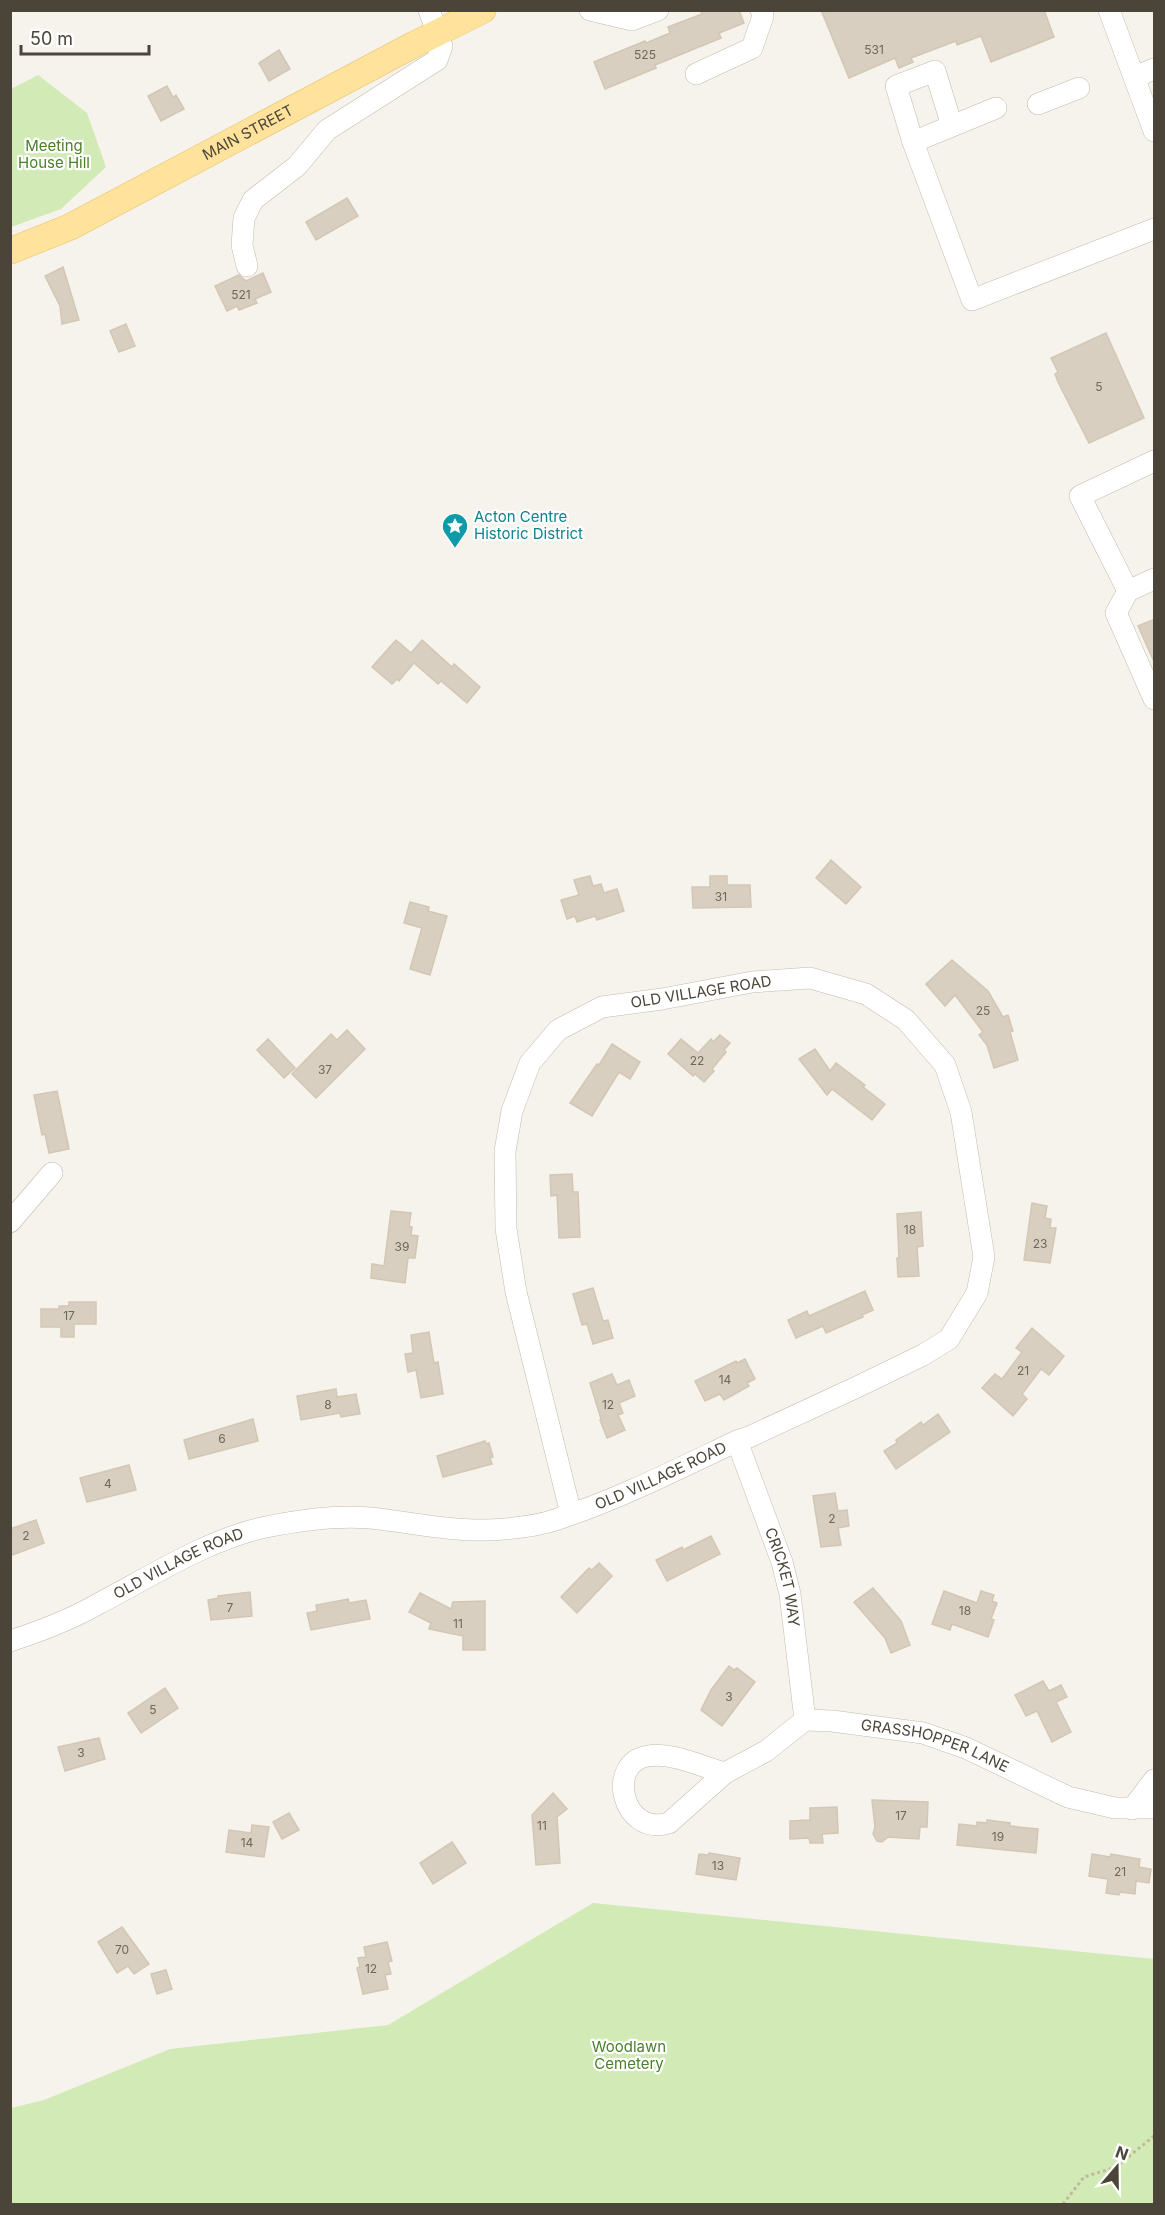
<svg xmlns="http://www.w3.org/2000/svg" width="1165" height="2215" font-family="Inter,sans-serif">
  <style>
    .green { fill: #d2eab5 }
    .building { fill: #d8cfc1; stroke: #d3c7b4; stroke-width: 1.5 }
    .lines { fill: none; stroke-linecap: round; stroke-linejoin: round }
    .minor-casing { stroke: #c2bbae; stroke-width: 22 }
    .major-casing { stroke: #e6c16a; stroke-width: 27 }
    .path { stroke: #c4b79f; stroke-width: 3; stroke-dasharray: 3 3; stroke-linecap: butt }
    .minor { stroke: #fff; stroke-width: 21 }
    .major { stroke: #ffe39c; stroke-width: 26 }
    .labels { text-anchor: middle; stroke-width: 4.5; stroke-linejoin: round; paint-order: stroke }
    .number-label { font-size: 12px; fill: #6e675b }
    .street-label { font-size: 15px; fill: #4b4439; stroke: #fff }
    .park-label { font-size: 15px; fill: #4a7f2a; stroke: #fff }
    .culture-label { font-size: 15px; fill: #0d838f; stroke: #fff; text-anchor: start }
  </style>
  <rect width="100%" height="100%" fill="#f6f3ec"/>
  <g class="green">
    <polygon points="38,75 87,113 106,167 61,209 11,227 11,89"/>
    <polygon points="593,1903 1154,1959 1154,2204 11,2204 11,2108 44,2100 170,2049 388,2025"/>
  </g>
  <g class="building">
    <polygon points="700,10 739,10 744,23 719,33 721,38 655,65 656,68 605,89 594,62 645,41 646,43 670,33 668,27 702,14"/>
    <polygon points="821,10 1044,10 1054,37 991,62 981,36 957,45 956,41 911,58 913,62 899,68 895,58 849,78"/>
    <polygon points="279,50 290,69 269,81 259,63"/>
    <polygon points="167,86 173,97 176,95 184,109 161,121 148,96"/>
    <polygon points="347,198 358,216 316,240 306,222"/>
    <polygon points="63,267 79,320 62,324 60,306 45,276"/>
    <polygon points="263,273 271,292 255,299 257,303 239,310 237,306 227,311 215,286 239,275 246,281"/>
    <polygon points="126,324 135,346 119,352 110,331"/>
    <polygon points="1106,333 1144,418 1089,443 1058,382 1055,374 1058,372 1051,358"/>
    <polygon points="1155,619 1155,664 1138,626"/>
    <polygon points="396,640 411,653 422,640 452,667 454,664 480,687 467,703 441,681 438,684 414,663 399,681 397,679 392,684 372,667"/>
    <polygon points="831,860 861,887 846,904 816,878"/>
    <polygon points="590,876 593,886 601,884 604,893 617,889 624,911 597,920 595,916 577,922 575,916 567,919 561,900 579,895 574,880"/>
    <polygon points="710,876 727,876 727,885 750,885 751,907 693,908 692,887 710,887"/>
    <polygon points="410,902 429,907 428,911 447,916 430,975 410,969 422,928 404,923"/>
    <polygon points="952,960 988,991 1003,1017 1008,1015 1013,1031 1010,1032 1018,1060 994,1068 987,1045 979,1035 983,1032 955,995 945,1006 926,984"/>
    <polygon points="347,1030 365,1049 316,1098 292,1074 331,1034 337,1040"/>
    <polygon points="720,1035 730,1043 724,1050 726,1052 712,1069 714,1071 704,1082 695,1074 693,1076 668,1054 681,1039 698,1053 711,1039 713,1042"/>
    <polygon points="268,1039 295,1068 284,1078 257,1050"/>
    <polygon points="612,1044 640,1062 630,1079 619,1072 592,1116 570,1103 597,1064 599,1065"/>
    <polygon points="815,1049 830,1071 836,1063 865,1085 863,1087 885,1104 872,1120 832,1089 827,1095 799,1059"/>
    <polygon points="57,1091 69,1149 49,1153 45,1134 42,1135 34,1095"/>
    <polygon points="572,1174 573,1192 578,1192 580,1237 559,1238 557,1195 551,1196 550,1175"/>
    <polygon points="1032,1203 1047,1206 1045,1218 1051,1219 1050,1228 1056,1228 1050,1263 1024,1260"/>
    <polygon points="391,1211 411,1213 409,1226 412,1227 411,1235 418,1236 415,1258 408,1258 405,1283 371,1278 372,1264 384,1266"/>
    <polygon points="921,1212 923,1246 917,1247 919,1276 898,1277 897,1258 899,1258 897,1214"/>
    <polygon points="593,1288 603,1321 608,1320 613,1338 593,1344 587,1324 582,1325 573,1294"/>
    <polygon points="865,1291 873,1310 862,1315 863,1317 826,1333 823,1326 796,1338 788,1320 807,1311 809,1316"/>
    <polygon points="69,1302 96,1302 96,1324 74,1324 74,1337 61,1337 61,1327 41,1327 41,1309 59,1309 59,1306 69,1306"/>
    <polygon points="1032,1328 1064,1356 1049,1375 1041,1369 1022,1394 1027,1399 1013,1416 982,1388 995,1374 1002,1379 1022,1352 1016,1348"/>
    <polygon points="429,1332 434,1363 438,1362 443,1394 421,1398 416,1370 408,1372 405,1354 413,1353 411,1335"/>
    <polygon points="745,1359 755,1379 747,1383 749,1386 724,1400 720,1394 705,1401 695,1381 736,1361 737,1363"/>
    <polygon points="612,1374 617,1385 629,1380 635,1396 619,1403 623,1413 618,1415 625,1430 607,1438 600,1420 601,1419 590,1383"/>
    <polygon points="336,1389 337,1397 356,1394 360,1414 341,1417 340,1413 301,1420 297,1396"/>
    <polygon points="938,1414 950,1432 896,1469 884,1451 897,1443 896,1440 921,1422 923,1425"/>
    <polygon points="253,1419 258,1441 189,1459 184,1440"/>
    <polygon points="485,1441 486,1444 489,1443 493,1457 490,1458 492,1464 443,1477 437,1456"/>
    <polygon points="129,1465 136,1490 87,1502 80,1478"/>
    <polygon points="835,1493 838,1511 847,1510 849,1526 838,1528 841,1545 821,1547 813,1496"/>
    <polygon points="36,1520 44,1543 10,1556 10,1529"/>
    <polygon points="711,1536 720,1554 667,1581 656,1560 682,1547 683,1550"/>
    <polygon points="599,1563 612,1576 577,1613 561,1597 589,1568 592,1570"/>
    <polygon points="873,1588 901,1621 910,1645 891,1653 885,1638 854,1602"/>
    <polygon points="944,1591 977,1603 981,1591 994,1595 992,1601 997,1603 991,1619 994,1620 988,1637 952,1624 950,1630 932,1624"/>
    <polygon points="250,1592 252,1616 211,1620 208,1600 218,1598 218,1596"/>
    <polygon points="420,1593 451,1609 453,1602 485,1601 485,1650 463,1650 463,1636 429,1629 431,1623 409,1612"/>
    <polygon points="348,1599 349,1603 366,1600 370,1619 311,1630 307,1613 317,1611 316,1605"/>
    <polygon points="729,1666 734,1670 737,1668 755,1682 722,1726 701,1710 711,1690"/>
    <polygon points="1043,1681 1049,1691 1061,1685 1067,1697 1056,1702 1071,1732 1052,1742 1037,1711 1026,1716 1015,1695"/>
    <polygon points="165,1688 178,1708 141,1733 128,1713"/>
    <polygon points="99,1738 105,1759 65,1771 58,1747"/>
    <polygon points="553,1793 567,1809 557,1817 560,1863 536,1865 532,1815"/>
    <polygon points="872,1800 928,1802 927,1827 920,1827 919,1839 888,1837 882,1842 877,1841 873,1834 875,1827"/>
    <polygon points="837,1807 838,1833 822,1834 823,1843 810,1843 809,1838 790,1839 790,1821 810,1820 810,1808"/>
    <polygon points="289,1813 299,1830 282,1839 273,1822"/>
    <polygon points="987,1820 1010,1823 1010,1826 1038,1829 1036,1853 957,1845 959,1824 977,1826 977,1822 987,1823"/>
    <polygon points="252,1825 269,1827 264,1857 226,1852 229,1830 251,1833"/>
    <polygon points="452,1842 466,1863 433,1884 420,1863"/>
    <polygon points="709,1853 740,1858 736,1880 696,1874 699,1854 709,1855"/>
    <polygon points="1092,1854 1110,1857 1111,1854 1140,1859 1139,1867 1151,1869 1149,1883 1136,1881 1135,1894 1120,1892 1119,1895 1106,1893 1108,1879 1089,1876"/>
    <polygon points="122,1927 149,1964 134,1974 128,1966 117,1973 98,1942"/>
    <polygon points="387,1942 392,1961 388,1962 391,1974 385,1975 388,1989 363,1994 357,1968 360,1967 358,1958 366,1957 364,1947"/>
    <polygon points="166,1970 172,1989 157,1994 151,1974"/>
  </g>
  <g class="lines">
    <g class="minor-casing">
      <g id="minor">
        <polyline points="590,10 632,20 658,10"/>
        <polyline points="1109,10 1154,131"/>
        <polyline points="696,74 752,48 763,16 761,10"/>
        <polyline points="1135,77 1154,69"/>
        <polyline points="1038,104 1079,88"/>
        <polyline points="996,108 913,142 972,300 1154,229"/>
        <polyline points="913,142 896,86 935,71 952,126"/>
        <polyline points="247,266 242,245 244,218 253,200 297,166 327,130 437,60 442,46 429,10"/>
        <polyline points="1154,579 1128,591 1116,613 1154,699"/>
        <polyline points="1128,591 1080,496 1154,461"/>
        <polyline points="10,1222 52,1173"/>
        <path id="s1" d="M 737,1441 L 782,1562 L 790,1594 L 805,1720"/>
        <path id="s2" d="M 10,1641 C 41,1631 70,1620 98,1604 C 150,1577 208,1539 266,1527 C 301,1520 335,1515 370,1518 C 409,1522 448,1531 487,1530 C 509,1529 534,1527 555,1520 C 617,1500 678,1469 737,1441 L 749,1437 L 857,1387 L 923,1355 L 949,1339 L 977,1293 L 984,1257 L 961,1112 L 945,1065 L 906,1020 L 866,994 L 810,978 L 752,982 L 662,999 L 602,1007 L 558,1030 L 530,1063 L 512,1111 L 505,1151 L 506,1229 L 516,1292 L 571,1514"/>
        <path id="s3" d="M 725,1773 C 702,1767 673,1752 648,1756 C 606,1762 621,1837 669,1823 L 725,1773 L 766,1751 L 805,1720 L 832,1721 L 923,1733 L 966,1748 L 1068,1797 L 1115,1808 L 1154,1808"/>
        <polyline points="1132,1809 1154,1780"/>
      </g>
    </g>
    <g class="major-casing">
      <g id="major">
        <path id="s4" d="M 10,251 L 70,227 L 415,44 L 483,10"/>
      </g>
    </g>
    <polyline class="path" points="1063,2204 1084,2177 1116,2167 1154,2136"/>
    <use href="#minor" class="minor"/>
    <use href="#major" class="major"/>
  </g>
  <defs>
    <g id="sight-pin" transform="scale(1.35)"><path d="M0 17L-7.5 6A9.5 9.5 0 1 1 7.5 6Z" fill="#0f9aa8" stroke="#fff"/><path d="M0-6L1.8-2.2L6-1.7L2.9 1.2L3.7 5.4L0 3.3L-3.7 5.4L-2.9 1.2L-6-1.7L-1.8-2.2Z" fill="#fff"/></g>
  </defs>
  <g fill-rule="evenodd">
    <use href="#sight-pin" x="455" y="526"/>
  </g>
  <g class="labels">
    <g class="number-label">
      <text x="874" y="54">531</text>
      <text x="645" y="59">525</text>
      <text x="241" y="299">521</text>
      <text x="1099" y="391">5</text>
      <text x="721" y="901">31</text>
      <text x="983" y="1015">25</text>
      <text x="697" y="1065">22</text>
      <text x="325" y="1074">37</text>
      <text x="910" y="1234">18</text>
      <text x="1040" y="1248">23</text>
      <text x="402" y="1251">39</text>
      <text x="69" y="1320">17</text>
      <text x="1023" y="1375">21</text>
      <text x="725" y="1384">14</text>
      <text x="328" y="1409">8</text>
      <text x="608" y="1409">12</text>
      <text x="222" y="1443">6</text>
      <text x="108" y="1488">4</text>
      <text x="832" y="1523">2</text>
      <text x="26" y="1540">2</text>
      <text x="230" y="1612">7</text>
      <text x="965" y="1615">18</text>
      <text x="458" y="1628">11</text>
      <text x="729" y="1701">3</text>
      <text x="153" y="1714">5</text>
      <text x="81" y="1757">3</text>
      <text x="901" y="1820">17</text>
      <text x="542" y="1830">11</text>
      <text x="998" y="1841">19</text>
      <text x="247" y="1847">14</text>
      <text x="718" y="1870">13</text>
      <text x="1120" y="1876">21</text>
      <text x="122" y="1954">70</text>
      <text x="371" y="1973">12</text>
    </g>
    <g class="street-label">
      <text dy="5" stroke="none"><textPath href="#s4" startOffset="266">MAIN STREET</textPath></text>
      <text transform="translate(701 992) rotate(-9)" y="5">OLD VILLAGE ROAD</text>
      <text dy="5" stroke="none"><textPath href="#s2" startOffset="687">OLD VILLAGE ROAD</textPath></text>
      <text dy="5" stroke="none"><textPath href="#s2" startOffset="186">OLD VILLAGE ROAD</textPath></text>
      <text dy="5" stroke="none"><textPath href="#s1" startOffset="144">CRICKET WAY</textPath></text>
      <text dy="5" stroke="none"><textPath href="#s3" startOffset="496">GRASSHOPPER LANE</textPath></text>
    </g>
    <g class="park-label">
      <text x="54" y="151">Meeting<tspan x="54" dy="17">House Hill</tspan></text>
      <text x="629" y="2052">Woodlawn<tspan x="629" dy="17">Cemetery</tspan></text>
    </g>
    <g class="culture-label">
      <text x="474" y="522">Acton Centre<tspan x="474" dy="17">Historic District</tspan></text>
    </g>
  </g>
  <rect width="1165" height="2215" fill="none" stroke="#4b4439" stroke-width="24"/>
  <g transform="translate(1117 2167) rotate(20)" stroke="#ffffff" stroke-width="4.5" paint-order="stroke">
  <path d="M0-4.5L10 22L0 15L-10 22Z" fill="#4b4439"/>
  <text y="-9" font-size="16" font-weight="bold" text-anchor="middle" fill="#4b4439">N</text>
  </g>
  <path d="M21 45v9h128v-9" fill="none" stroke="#4b4439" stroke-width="3"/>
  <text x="30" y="45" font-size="18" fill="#4b4439" stroke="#ffffff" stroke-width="4.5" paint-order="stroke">50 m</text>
</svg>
